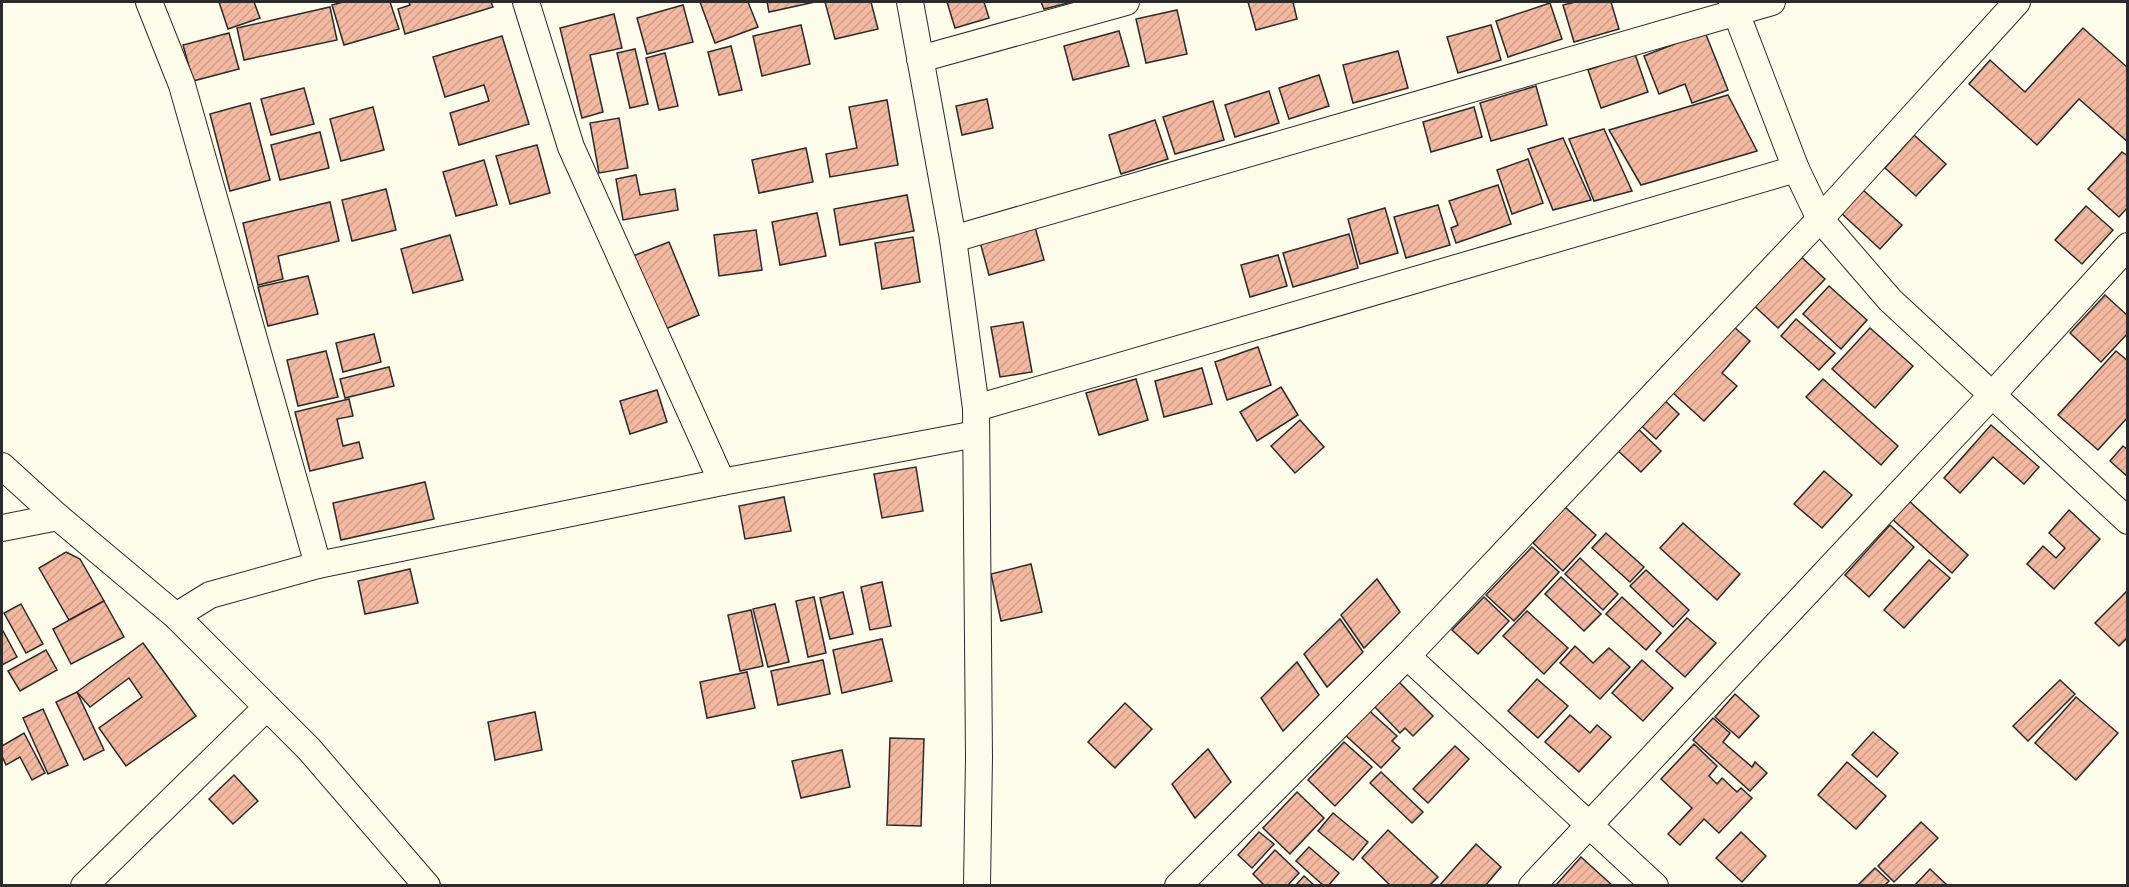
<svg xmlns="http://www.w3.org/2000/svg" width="2129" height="887" font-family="'Fira Sans',sans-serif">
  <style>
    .building { fill: url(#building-hatch); stroke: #2b2b2b; stroke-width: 1.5 }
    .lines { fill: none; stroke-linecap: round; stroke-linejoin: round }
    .street-casing { stroke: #2b2b2b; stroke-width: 28 }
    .street { stroke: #fdfbea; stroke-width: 26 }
  </style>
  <defs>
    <pattern id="building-hatch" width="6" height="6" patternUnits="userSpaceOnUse" patternTransform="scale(1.5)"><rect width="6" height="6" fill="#f2b8a0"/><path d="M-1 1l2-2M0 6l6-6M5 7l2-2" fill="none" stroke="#d09e8a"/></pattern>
  </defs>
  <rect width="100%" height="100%" fill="#fdfbea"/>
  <g class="building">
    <polygon points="219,2 254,2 260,18 228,29"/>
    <polygon points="343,2 390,2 399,29 344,45 332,5"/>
    <polygon points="409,2 491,2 493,7 405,34 398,9 410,5"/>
    <polygon points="700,2 748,2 758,27 715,43"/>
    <polygon points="767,2 815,2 769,12"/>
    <polygon points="825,2 871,2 878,29 835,39"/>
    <polygon points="947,2 984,2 989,18 955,28"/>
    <polygon points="1041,2 1072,2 1044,9"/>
    <polygon points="1248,2 1293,2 1297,19 1256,30"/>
    <polygon points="1575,2 1611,2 1619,29 1574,42 1563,5"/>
    <polygon points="1550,3 1562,39 1508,57 1496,21"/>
    <polygon points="683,5 693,42 647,54 637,18"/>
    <polygon points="330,7 337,40 244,60 237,28"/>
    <polygon points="1177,10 1187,54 1146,63 1136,19"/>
    <polygon points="614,14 622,48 590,55 603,112 582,118 560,28"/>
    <polygon points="801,25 810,64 762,76 753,36"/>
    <polygon points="1491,25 1501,60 1458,73 1447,37"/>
    <polygon points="2083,28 2128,68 2128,142 2079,99 2037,145 1969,84 1990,60 2025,92"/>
    <polygon points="1119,31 1129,66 1073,80 1064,46"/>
    <polygon points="1705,32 1728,90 1692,103 1685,84 1659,94 1644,56"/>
    <polygon points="229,33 239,69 193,81 183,45"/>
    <polygon points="502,36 529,124 459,145 450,113 489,101 484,85 445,97 433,57"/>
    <polygon points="731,46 742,90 719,95 708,52"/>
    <polygon points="635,49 648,104 630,108 617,53"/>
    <polygon points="1398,51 1408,88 1353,103 1343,65"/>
    <polygon points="665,53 678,106 659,110 646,58"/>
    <polygon points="1635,54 1648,92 1601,108 1588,70"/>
    <polygon points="1319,75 1329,106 1289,119 1279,88"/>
    <polygon points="1536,86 1547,125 1491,141 1480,103"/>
    <polygon points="304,88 314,124 271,135 261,99"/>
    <polygon points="1269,91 1279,123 1235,137 1225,105"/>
    <polygon points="1728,95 1757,151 1641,185 1609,130"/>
    <polygon points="987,99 993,128 962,135 956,106"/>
    <polygon points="887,100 898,165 830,177 826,154 857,148 849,107"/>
    <polygon points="1213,101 1224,140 1175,154 1163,117"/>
    <polygon points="250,103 270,180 230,191 210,114"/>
    <polygon points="373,107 384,150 341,161 330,119"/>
    <polygon points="1474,107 1482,137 1431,152 1423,122"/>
    <polygon points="619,118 628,168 599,173 590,123"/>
    <polygon points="1155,120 1168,159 1121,174 1109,135"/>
    <polygon points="1604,129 1632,191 1594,201 1569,139"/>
    <polygon points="320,132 329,168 280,180 271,145"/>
    <polygon points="1914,135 1946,164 1916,196 1885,168"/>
    <polygon points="1563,138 1591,200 1553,210 1528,149"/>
    <polygon points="537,145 550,193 510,204 496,156"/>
    <polygon points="806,148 813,182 759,193 752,160"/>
    <polygon points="2122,152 2128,156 2128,207 2119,217 2088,189"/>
    <polygon points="1528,159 1543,203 1512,214 1497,170"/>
    <polygon points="484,160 497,205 456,216 443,172"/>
    <polygon points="636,175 640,195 675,189 678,210 623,220 616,179"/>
    <polygon points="1498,185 1511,224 1456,243 1451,228 1458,225 1449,201"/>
    <polygon points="386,189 396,230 352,241 342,200"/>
    <polygon points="1862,189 1902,225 1880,249 1840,212"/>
    <polygon points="907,195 914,231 840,245 834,209"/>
    <polygon points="330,202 339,241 278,256 283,279 258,285 243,223"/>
    <polygon points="1438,205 1450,245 1406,258 1394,217"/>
    <polygon points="2086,206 2113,230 2082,264 2055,240"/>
    <polygon points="1385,208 1398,253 1360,264 1348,219"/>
    <polygon points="817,213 826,256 780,265 772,222"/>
    <polygon points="1035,227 1044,260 989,275 980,242"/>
    <polygon points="756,230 762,270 719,276 714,235"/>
    <polygon points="1349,234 1358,268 1293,287 1283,253"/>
    <polygon points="450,235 463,280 413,293 401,249"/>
    <polygon points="913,237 920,282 882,289 875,243"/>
    <polygon points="669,242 699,315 663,330 633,256"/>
    <polygon points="1796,252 1825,279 1778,328 1749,301"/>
    <polygon points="1278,255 1287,286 1250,297 1241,265"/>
    <polygon points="308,276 318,314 268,326 258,287"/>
    <polygon points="1829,286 1867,320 1841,349 1803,314"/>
    <polygon points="2105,295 2128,316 2128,333 2101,362 2070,333"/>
    <polygon points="1796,319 1835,353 1819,370 1781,336"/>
    <polygon points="1023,322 1032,372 1000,377 991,327"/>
    <polygon points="1733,326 1750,341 1722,373 1737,386 1704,421 1673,393"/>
    <polygon points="1870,328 1913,366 1875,408 1832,369"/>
    <polygon points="374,334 381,362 343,372 336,343"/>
    <polygon points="1258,347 1271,385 1227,400 1215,362"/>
    <polygon points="326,351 338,397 298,406 287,360"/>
    <polygon points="2116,351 2128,361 2128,417 2098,450 2058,415"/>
    <polygon points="389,367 394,386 345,398 340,379"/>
    <polygon points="1202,368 1212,404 1164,417 1155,381"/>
    <polygon points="1136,379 1148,420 1099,435 1086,393"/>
    <polygon points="1823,379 1898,446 1881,465 1806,397"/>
    <polygon points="1281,387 1298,415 1257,441 1240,412"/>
    <polygon points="657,390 667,422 630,434 620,401"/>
    <polygon points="1657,393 1679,414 1656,439 1633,418"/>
    <polygon points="349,399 353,416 337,419 343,446 359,442 363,458 310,471 295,412"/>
    <polygon points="1300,420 1324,447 1295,473 1271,446"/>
    <polygon points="1991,425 2039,467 2024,484 1993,457 1960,493 1944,478"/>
    <polygon points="1635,426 1661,451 1641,472 1615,448"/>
    <polygon points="2123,446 2128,450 2128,477 2110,461"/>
    <polygon points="916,467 923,511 882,518 874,474"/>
    <polygon points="1824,471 1852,495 1822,528 1794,504"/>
    <polygon points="425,482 434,519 341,540 333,503"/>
    <polygon points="784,497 791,531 745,539 739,506"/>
    <polygon points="1908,500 1968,555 1952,573 1891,518"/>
    <polygon points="1565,507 1596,535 1563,571 1533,543"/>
    <polygon points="2069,510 2100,539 2054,589 2027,564 2043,546 2056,558 2065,548 2049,533"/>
    <polygon points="1683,523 1740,574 1717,600 1660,548"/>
    <polygon points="1890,525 1914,547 1869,597 1845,575"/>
    <polygon points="1606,533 1644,567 1630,582 1592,548"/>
    <polygon points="1532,547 1559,572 1514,621 1486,595"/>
    <polygon points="66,552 80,559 104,601 69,620 39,568"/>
    <polygon points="1580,558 1618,594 1603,610 1565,574"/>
    <polygon points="1929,560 1950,578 1904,628 1884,610"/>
    <polygon points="1031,564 1042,612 1001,621 991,574"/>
    <polygon points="410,569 418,603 365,614 358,581"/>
    <polygon points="1646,570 1689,610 1673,627 1630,586"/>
    <polygon points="1561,577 1601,614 1584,631 1545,594"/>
    <polygon points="1377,579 1400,612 1364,648 1341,615"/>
    <polygon points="882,582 891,626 870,630 861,587"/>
    <polygon points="2128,590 2128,637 2119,646 2095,623"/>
    <polygon points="843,592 853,634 830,639 820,598"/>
    <polygon points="814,597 826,653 808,657 796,601"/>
    <polygon points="1484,597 1509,621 1478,654 1452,630"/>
    <polygon points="1622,597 1661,633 1646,650 1606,614"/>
    <polygon points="104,601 124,637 71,664 53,629"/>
    <polygon points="21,604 43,644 26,653 4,613"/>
    <polygon points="775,604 789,662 768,667 753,609"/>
    <polygon points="751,610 763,666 740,671 728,615"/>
    <polygon points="1527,611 1568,648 1544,674 1503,636"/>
    <polygon points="1687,618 1716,643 1685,677 1656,651"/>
    <polygon points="1340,619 1363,652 1327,687 1304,654"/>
    <polygon points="2,629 17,657 2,665"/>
    <polygon points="882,639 892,681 842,693 833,650"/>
    <polygon points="143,643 196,716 126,766 99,728 142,697 129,678 90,707 77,692"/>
    <polygon points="1575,646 1593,663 1609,648 1630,667 1600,699 1560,663"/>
    <polygon points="46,650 57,670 20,691 8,671"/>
    <polygon points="823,660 830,694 778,705 771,671"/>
    <polygon points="1642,660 1673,688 1643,721 1612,693"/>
    <polygon points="1297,662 1319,695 1283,731 1261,698"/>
    <polygon points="747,672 755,708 707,718 700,682"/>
    <polygon points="1395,678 1433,716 1413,736 1405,728 1400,733 1370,702"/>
    <polygon points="1537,679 1568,706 1538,738 1508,711"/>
    <polygon points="2060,680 2075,694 2028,741 2013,726"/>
    <polygon points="77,692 104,750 84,760 56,702"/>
    <polygon points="1735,694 1759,716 1739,738 1715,717"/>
    <polygon points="2076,697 2118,733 2076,780 2035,743"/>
    <polygon points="1125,703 1152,729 1115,768 1088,742"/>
    <polygon points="1365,707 1397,736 1392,741 1400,748 1381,768 1342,732"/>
    <polygon points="43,709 68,765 48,774 23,718"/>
    <polygon points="535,712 542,750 495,760 488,722"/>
    <polygon points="1570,715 1590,733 1597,725 1611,737 1579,772 1545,742"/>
    <polygon points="1713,718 1730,733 1723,742 1752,767 1755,762 1767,773 1750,791 1693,740"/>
    <polygon points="1873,732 1898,753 1877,777 1852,755"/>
    <polygon points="24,733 45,773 32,780 20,757 6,765 2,756 2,746"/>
    <polygon points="890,738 924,739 921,826 887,825"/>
    <polygon points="1344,742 1372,767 1335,806 1308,780"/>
    <polygon points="1694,744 1717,766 1709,776 1717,784 1722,778 1737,792 1741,788 1752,798 1719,833 1704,819 1680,845 1668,834 1692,808 1661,779"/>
    <polygon points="1455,746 1469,759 1428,803 1413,789"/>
    <polygon points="1208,749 1231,782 1195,818 1172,784"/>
    <polygon points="842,750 850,787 801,798 792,761"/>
    <polygon points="1847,762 1886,796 1856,829 1818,795"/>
    <polygon points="1381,772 1423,812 1412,823 1370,783"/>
    <polygon points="234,775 258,801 233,824 209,799"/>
    <polygon points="1297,792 1324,818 1290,854 1263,828"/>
    <polygon points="1333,813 1368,842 1353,860 1318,831"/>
    <polygon points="1921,822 1938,838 1894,882 1878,866"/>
    <polygon points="1388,830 1438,877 1429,886 1391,886 1362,858"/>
    <polygon points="1259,832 1274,844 1252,868 1238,855"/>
    <polygon points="1741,832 1766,856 1742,882 1716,858"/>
    <polygon points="1476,844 1501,867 1485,886 1439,886"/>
    <polygon points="1309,847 1339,873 1328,886 1324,886 1296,861"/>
    <polygon points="1275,850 1299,873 1287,886 1265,886 1253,874"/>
    <polygon points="1581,857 1613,886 1555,886"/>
    <polygon points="1875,868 1889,881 1884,886 1857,886"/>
    <polygon points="1930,869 1948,886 1914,886"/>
    <polygon points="1304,876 1315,886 1295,886"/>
  </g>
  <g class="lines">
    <g class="street-casing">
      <g id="street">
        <polyline points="149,2 182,85 318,565"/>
        <polyline points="526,2 571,147 722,482"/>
        <polyline points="910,2 953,239 976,408 979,757 977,886"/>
        <polyline points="1732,2 1796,169 1820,219 1890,300 2128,521"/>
        <polyline points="920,59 1126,2"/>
        <polyline points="953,239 1772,2"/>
        <polyline points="976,408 1796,169"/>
        <polyline points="2,466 58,517 176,616 309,749 427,886"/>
        <polyline points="2,528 58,517"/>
        <polyline points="176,616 210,595 318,565 722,482 976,434"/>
        <polyline points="1407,656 1655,886"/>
        <polyline points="84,886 267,707"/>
        <polyline points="1178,886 1407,656 1820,219 2017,2"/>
        <polyline points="1532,886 1992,395 2128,246"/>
      </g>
    </g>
    <use href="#street" class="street"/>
  </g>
  <rect width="2129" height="887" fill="none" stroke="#2b2b2b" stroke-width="6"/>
</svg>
